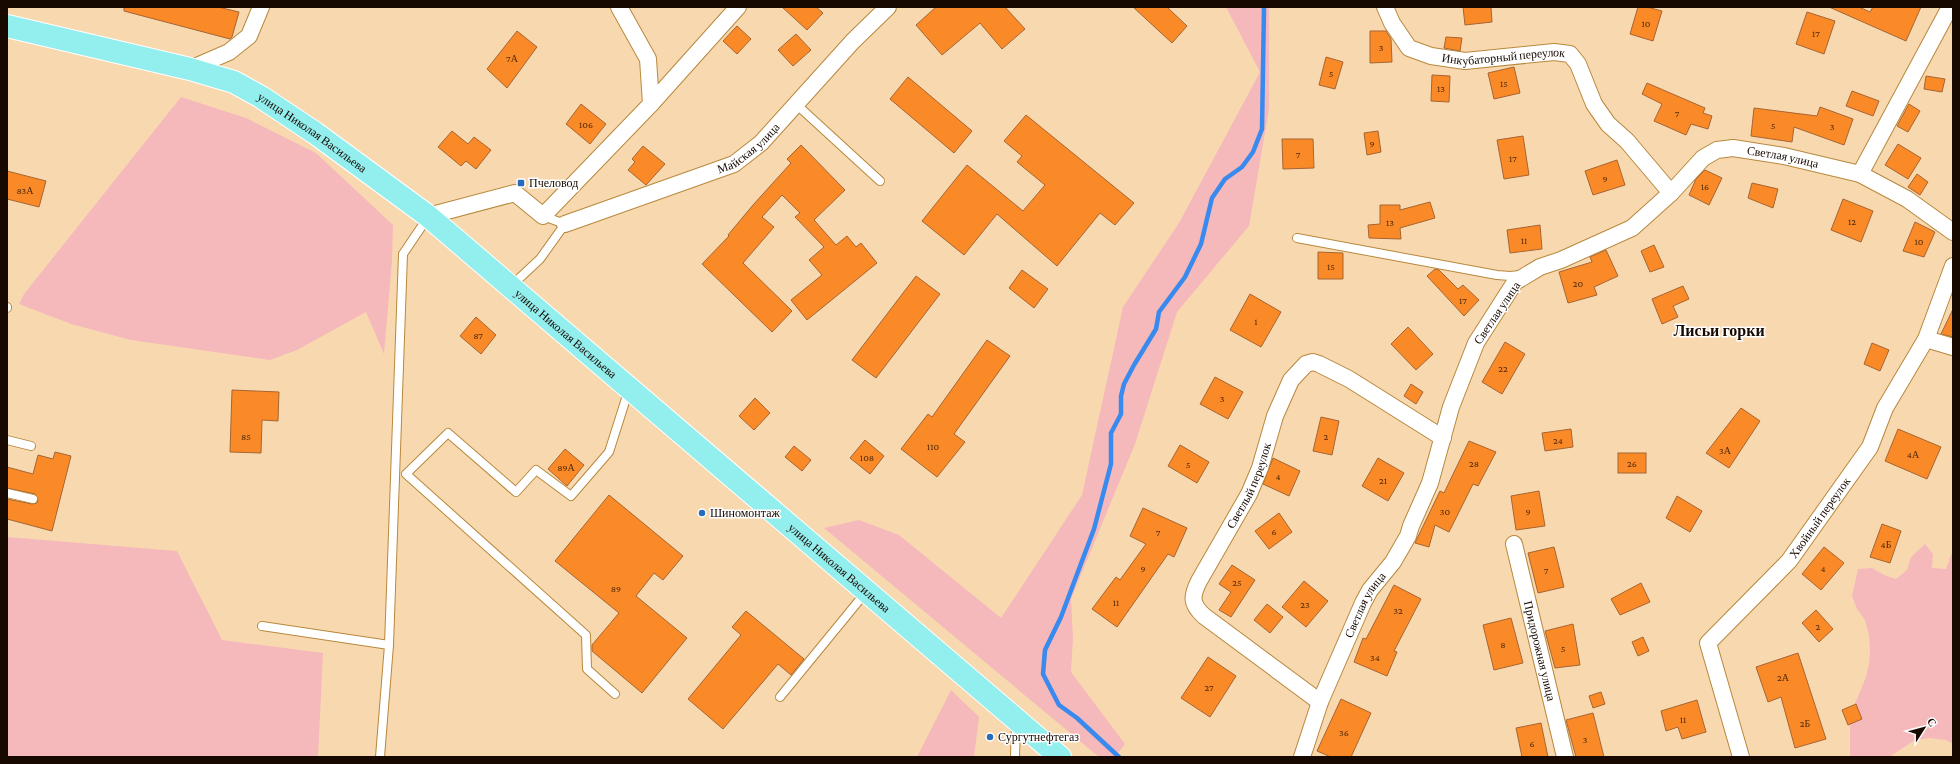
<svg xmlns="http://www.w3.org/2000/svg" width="1960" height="764" font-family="'Crimson Pro',serif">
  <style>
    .green { fill: #f5b8bb }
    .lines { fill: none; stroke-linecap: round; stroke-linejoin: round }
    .stream { stroke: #398aee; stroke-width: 4.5 }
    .building { fill: #fa8a28; stroke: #a76432 }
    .lane-casing { stroke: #b8883d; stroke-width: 10 }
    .street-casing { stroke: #b8883d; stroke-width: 18 }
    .primary-casing { stroke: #fff; stroke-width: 24 }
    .lane { stroke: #fff; stroke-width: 8 }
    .street { stroke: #fff; stroke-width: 16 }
    .primary { stroke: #93eeee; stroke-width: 22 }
    .poi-dot { fill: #286abc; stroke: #fff; stroke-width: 1.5 }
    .labels { text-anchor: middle; stroke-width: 3; stroke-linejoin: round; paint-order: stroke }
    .number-label { font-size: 10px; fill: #50290a }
    .street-label { font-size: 12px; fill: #170900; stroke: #fff }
    .poi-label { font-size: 12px; fill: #170900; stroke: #fff; text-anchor: start }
    .district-label { font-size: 16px; font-weight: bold; fill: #170900; stroke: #fff }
  </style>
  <rect width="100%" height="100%" fill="#f8d9af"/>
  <g class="green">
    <polygon points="1226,7 1269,7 1269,109 1249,226 1177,312 1135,444 1071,599 1073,638 1071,672 1125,744 1115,757 1099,757 824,528 859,520 899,535 1001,618 1082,495 1123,307 1179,223 1260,72"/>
    <polygon points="181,97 246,118 316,153 393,225 392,261 384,354 366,312 297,350 270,360 131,340 71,324 19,304 24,294"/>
    <polygon points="7,537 177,551 222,640 323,653 318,757 7,757"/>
    <polygon points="1925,544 1933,554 1932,568 1946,569 1953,550 1953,744 1946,740 1930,738 1915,740 1889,757 1850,757 1850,716 1866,677 1869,664 1870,650 1869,635 1865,620 1857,609 1852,596 1858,569 1872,568 1884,575 1896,579 1907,570 1911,557"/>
    <polygon points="951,690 979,717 974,757 917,757"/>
  </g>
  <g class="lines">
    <polyline class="stream" points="1119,757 1077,718 1059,705 1043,674 1045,650 1061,617 1094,529 1111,464 1111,433 1121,414 1121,396 1124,384 1134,365 1156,329 1159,312 1185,277 1201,244 1212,198 1225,179 1242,167 1253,152 1262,129 1264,7"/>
  </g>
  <g class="building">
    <polygon points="124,7 218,7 239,12 232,37 230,39 124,11"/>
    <polygon points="782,7 816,7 823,13 807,30"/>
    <polygon points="936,7 1005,7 1025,29 1002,49 980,23 942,55 916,25"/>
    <polygon points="1133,7 1167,7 1187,26 1172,43"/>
    <polygon points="1463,7 1491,7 1492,22 1465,25"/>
    <polygon points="1638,7 1647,7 1662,11 1653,41 1630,34"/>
    <polygon points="1829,7 1859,7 1870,12 1873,7 1921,7 1906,41"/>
    <polygon points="1807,12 1835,21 1824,54 1796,44"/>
    <polygon points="737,26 751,39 737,54 723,41"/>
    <polygon points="517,31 537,47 507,88 487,69"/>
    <polygon points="1370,31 1386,31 1391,39 1392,62 1370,63"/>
    <polygon points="796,34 811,50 793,66 778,50"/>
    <polygon points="1446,37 1462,38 1460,51 1444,48"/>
    <polygon points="1326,57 1343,62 1335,89 1319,85"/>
    <polygon points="1514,67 1520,93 1494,99 1488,73"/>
    <polygon points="1432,75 1450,76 1449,102 1431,101"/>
    <polygon points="1926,76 1945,79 1942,92 1924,89"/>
    <polygon points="908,77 972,131 954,153 890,99"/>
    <polygon points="1647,83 1705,108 1703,113 1712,116 1708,129 1691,124 1686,135 1654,121 1662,104 1642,94"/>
    <polygon points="1852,91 1879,101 1873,116 1846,106"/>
    <polygon points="581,104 606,124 590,144 566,124"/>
    <polygon points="1909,104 1920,111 1908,132 1897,126"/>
    <polygon points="1820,107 1853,119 1844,145 1794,127 1792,142 1751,136 1754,108 1817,116"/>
    <polygon points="1026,115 1134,203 1115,225 1100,213 1057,266 997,214 964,255 922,221 967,165 1023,211 1045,185 1017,162 1022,156 1004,141"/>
    <polygon points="452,131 468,144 474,137 491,150 476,169 466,161 461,166 438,147"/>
    <polygon points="1378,131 1381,152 1367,155 1364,133"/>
    <polygon points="1523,136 1529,175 1504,179 1497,140"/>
    <polygon points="1282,139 1313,139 1314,168 1283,169"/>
    <polygon points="1898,144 1921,158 1908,179 1885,165"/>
    <polygon points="801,145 845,190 814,220 836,245 847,236 856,247 861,243 877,263 807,320 791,300 822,275 809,260 824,247 795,217 800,213 782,195 762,217 774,227 743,263 792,311 772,332 702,264 729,236 728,235 753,205 791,163 787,159"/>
    <polygon points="643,146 665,164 646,185 628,170 635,162 632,159"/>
    <polygon points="1617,160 1625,185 1593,195 1585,171"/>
    <polygon points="1705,170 1722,178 1709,205 1689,195 1696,179"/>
    <polygon points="7,171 46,181 39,207 7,199"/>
    <polygon points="1917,174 1928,182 1920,195 1908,187"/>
    <polygon points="1752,183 1778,189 1773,208 1748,198"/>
    <polygon points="1843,199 1873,211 1861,242 1831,230"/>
    <polygon points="1430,202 1435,218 1400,228 1401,239 1369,238 1368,225 1380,224 1380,205 1400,205 1400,210"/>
    <polygon points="1915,222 1935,232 1924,257 1903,251"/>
    <polygon points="1540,225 1542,249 1510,253 1507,230"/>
    <polygon points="1654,245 1664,267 1650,272 1641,251"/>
    <polygon points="1606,250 1618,276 1594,287 1597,295 1568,303 1559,272 1592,262 1590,257"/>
    <polygon points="1318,252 1343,253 1343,279 1318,279"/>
    <polygon points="1435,269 1439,270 1458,289 1463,285 1479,300 1464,316 1427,276"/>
    <polygon points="1022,270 1048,289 1034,308 1009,288"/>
    <polygon points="916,276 940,294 876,378 852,360"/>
    <polygon points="1683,286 1689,299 1673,306 1678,317 1662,324 1652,299"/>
    <polygon points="1250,294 1281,312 1261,347 1230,330"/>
    <polygon points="1953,309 1953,337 1941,334"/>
    <polygon points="476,317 496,335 481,354 460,336"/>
    <polygon points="1408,327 1433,354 1416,370 1391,344"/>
    <polygon points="987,340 1010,356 954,434 965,442 937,477 901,449 928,414 932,417"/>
    <polygon points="1505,342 1525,354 1502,394 1482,382"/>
    <polygon points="1872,343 1889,350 1880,371 1864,364"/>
    <polygon points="1215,377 1243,392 1228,419 1200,404"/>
    <polygon points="1411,384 1423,392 1416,404 1404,396"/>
    <polygon points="232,390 279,392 278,421 262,420 261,453 230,452"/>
    <polygon points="755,398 770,413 754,430 739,416"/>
    <polygon points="1741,408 1760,421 1729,468 1706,453"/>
    <polygon points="1321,417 1339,421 1332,455 1313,451"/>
    <polygon points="1571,429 1573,447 1545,451 1542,433"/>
    <polygon points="1898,429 1941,447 1927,479 1885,461"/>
    <polygon points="865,440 884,456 870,474 850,458"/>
    <polygon points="1469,441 1496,452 1478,486 1473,484 1449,532 1435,525 1429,547 1415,543 1440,491 1444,493"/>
    <polygon points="1180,445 1209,462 1197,483 1168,466"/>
    <polygon points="794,446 811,460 802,471 785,457"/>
    <polygon points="565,449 584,465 567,486 548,469"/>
    <polygon points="55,452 71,456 52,531 7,519 7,499 32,504 37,503 38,500 35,494 7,488 7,467 33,474 38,455 53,459"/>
    <rect x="1618" y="453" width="28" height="20"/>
    <polygon points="1273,458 1300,471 1289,496 1263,484"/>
    <polygon points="1378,458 1404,473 1388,501 1362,486"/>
    <polygon points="1539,491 1545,526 1516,530 1511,496"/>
    <polygon points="609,495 683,556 663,580 654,573 636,596 687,638 642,693 592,651 592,645 619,613 555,561"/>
    <polygon points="1677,496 1702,511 1690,532 1666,518"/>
    <polygon points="1143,508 1187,528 1174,557 1168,554 1117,627 1092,609 1116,577 1120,580 1146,544 1130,536"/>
    <polygon points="1279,513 1292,532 1269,549 1255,531"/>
    <polygon points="1882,524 1901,531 1890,563 1870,557"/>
    <polygon points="1554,547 1564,587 1538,593 1528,553"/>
    <polygon points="1824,547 1844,563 1821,590 1802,574"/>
    <polygon points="1232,565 1255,580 1231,617 1219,610 1231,592 1219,584"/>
    <polygon points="1304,581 1328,601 1306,627 1282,607"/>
    <polygon points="1641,583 1650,602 1620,615 1611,599"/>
    <polygon points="1394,585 1421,599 1394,651 1397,652 1387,676 1354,662 1363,638 1366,639"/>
    <polygon points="1267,604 1283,617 1270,633 1254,620"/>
    <polygon points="1816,610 1833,629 1819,642 1802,623"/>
    <polygon points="746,611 804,659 791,675 778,664 723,729 688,699 741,635 732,627"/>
    <polygon points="1511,618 1523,663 1494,670 1483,625"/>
    <polygon points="1573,624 1580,665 1555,668 1545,631"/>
    <polygon points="1643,637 1649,651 1638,656 1632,642"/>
    <polygon points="1798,653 1826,739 1795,748 1781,697 1768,702 1756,667"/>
    <polygon points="1208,657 1236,676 1210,717 1181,698"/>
    <polygon points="1601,692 1605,704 1593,708 1589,696"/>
    <polygon points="1341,699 1371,713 1351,757 1331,757 1317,751"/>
    <polygon points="1697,700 1706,732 1682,739 1678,727 1666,731 1661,711"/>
    <polygon points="1856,704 1862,719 1848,725 1842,710"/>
    <polygon points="1593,713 1604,757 1576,757 1566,720"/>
    <polygon points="1541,723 1548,757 1522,757 1516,728"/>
  </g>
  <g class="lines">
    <g class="lane-casing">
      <g id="lane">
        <polyline points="796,104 880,181"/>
        <polyline points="1297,238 1497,275 1510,276 1520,275"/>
        <polyline points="511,286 540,259 565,224 543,216"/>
        <polyline points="7,307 7,308"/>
        <polyline points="7,440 31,446"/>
        <polyline points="7,493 33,499"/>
        <polyline points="262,626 389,645 403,254 428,217"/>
        <polyline points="615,694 587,669 586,635 406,474 448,433 516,492 536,470 571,496 609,452 629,389"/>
        <polyline points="780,697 866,592"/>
        <polyline points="380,757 389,645"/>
        <polyline points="1015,757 1016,724"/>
      </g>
    </g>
    <g class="street-casing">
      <g id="street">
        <path id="s1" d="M 1385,7 L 1392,23 L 1409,48 L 1431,56 L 1465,61 L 1554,52 L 1570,54 L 1578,64 L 1594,104 L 1608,124 L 1627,141 L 1671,193"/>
        <polyline points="190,69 229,52 249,36 261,7"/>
        <polyline points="651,104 738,7"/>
        <polyline points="1860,174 1950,7"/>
        <polyline points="428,216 515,193 543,216 651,104 648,59 619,7"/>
        <path id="s2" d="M 565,224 L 734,164 L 761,143 L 853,41 L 888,7"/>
        <polyline points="1926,339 1953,347"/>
        <path id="s3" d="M 1514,544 L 1565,757"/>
        <path id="s4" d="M 1320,702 L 1204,616 C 1191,604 1191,597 1199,581 L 1249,494 L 1260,468 L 1275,416 L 1291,380 L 1306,364 L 1313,362 L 1319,364 L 1349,379 L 1443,438"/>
        <path id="s5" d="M 1302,757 L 1320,702 L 1363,603 L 1370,590 L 1393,562 L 1408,536 L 1411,526 L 1430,483 L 1451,407 L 1476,343 L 1515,282 L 1540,267 L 1561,260 L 1632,228 L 1671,193 L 1703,158 L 1717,150 L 1733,148 L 1784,156 L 1860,174 L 1907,199 L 1953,232"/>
        <path id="s6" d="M 1741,757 L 1708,643 L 1789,561 L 1870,447 L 1885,408 L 1926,339 L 1953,266"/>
      </g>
    </g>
    <g class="primary-casing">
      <g id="primary">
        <path id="s7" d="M 7,26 L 190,69 L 234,82 L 261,97 L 315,133 L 428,216 L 1060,757"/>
      </g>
    </g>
    <use href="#lane" class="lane"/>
    <use href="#street" class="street"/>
    <use href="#primary" class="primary"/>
  </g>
  <g class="poi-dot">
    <rect x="517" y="179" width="8" height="8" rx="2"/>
    <circle cx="702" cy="513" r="4"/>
    <circle cx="990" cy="737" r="4"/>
  </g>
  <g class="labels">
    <g class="number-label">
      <text x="1646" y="27">10</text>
      <text x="1816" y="37">17</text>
      <text x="1381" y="51">3</text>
      <text x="512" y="62">7А</text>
      <text x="1331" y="77">5</text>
      <text x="1504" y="87">15</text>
      <text x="1441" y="92">13</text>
      <text x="1677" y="117">7</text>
      <text x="586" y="128">106</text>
      <text x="1773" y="129">5</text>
      <text x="1832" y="130">3</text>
      <text x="1372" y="147">9</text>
      <text x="1298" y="158">7</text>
      <text x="1513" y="162">17</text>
      <text x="1605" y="182">9</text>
      <text x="1705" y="190">16</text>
      <text x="25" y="194">83А</text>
      <text x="1852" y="225">12</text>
      <text x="1390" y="226">13</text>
      <text x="1524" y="244">11</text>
      <text x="1919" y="245">10</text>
      <text x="1331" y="270">15</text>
      <text x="1578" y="287">20</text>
      <text x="1463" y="304">17</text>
      <text x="1256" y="325">1</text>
      <text x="478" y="339">87</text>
      <text x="1503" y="372">22</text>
      <text x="1222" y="402">3</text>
      <text x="246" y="440">85</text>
      <text x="1326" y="440">2</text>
      <text x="1558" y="444">24</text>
      <text x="933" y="450">110</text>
      <text x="1725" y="454">3А</text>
      <text x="1913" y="458">4А</text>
      <text x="867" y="461">108</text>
      <text x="1474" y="467">28</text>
      <text x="1632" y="467">26</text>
      <text x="1188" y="468">5</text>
      <text x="566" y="471">89А</text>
      <text x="1278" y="480">4</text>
      <text x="1383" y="484">21</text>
      <text x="1445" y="515">30</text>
      <text x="1528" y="515">9</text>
      <text x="1274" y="535">6</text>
      <text x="1158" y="536">7</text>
      <text x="1886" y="548">4Б</text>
      <text x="1143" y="572">9</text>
      <text x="1823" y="572">4</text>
      <text x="1546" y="574">7</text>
      <text x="1237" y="586">25</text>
      <text x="616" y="592">89</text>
      <text x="1116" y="606">11</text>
      <text x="1305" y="608">23</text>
      <text x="1398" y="614">32</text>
      <text x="1818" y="630">2</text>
      <text x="1503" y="648">8</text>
      <text x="1563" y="652">5</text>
      <text x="1375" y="661">34</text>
      <text x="1783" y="681">2А</text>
      <text x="1209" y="691">27</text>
      <text x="1683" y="723">11</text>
      <text x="1805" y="727">2Б</text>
      <text x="1344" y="736">36</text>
      <text x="1585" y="743">3</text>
      <text x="1532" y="747">6</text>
    </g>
    <g class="street-label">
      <text dy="4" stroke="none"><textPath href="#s1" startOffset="144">Инкубаторный переулок</textPath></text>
      <text dy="4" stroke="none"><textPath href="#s7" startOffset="327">улица Николая Васильева</textPath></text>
      <text dy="4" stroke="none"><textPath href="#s2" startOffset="200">Майская улица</textPath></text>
      <text dy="4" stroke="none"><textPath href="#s5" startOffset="836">Светлая улица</textPath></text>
      <text transform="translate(1497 313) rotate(-56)" y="4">Светлая улица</text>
      <text dy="4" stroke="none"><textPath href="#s7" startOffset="651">улица Николая Васильева</textPath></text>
      <text dy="4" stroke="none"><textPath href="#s4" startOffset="292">Светлый переулок</textPath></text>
      <text dy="4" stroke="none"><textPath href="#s6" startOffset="287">Хвойный переулок</textPath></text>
      <text dy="4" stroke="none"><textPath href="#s7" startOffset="1011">улица Николая Васильева</textPath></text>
      <text dy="4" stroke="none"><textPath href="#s5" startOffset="165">Светлая улица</textPath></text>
      <text dy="4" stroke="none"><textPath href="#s3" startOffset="110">Придорожная улица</textPath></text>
    </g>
    <g class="poi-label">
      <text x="529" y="187">Пчеловод</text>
      <text x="710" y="517">Шиномонтаж</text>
      <text x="998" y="741">Сургутнефтегаз</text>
    </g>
    <g class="district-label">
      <text x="1719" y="336">Лисьи горки</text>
    </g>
  </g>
  <rect width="1960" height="764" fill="none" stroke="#170900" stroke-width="16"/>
  <g transform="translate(1924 728) rotate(54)" stroke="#ffffff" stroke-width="3" paint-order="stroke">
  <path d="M0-3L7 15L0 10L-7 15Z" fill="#170900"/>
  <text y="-6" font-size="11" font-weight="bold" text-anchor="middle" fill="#170900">С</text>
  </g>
</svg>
